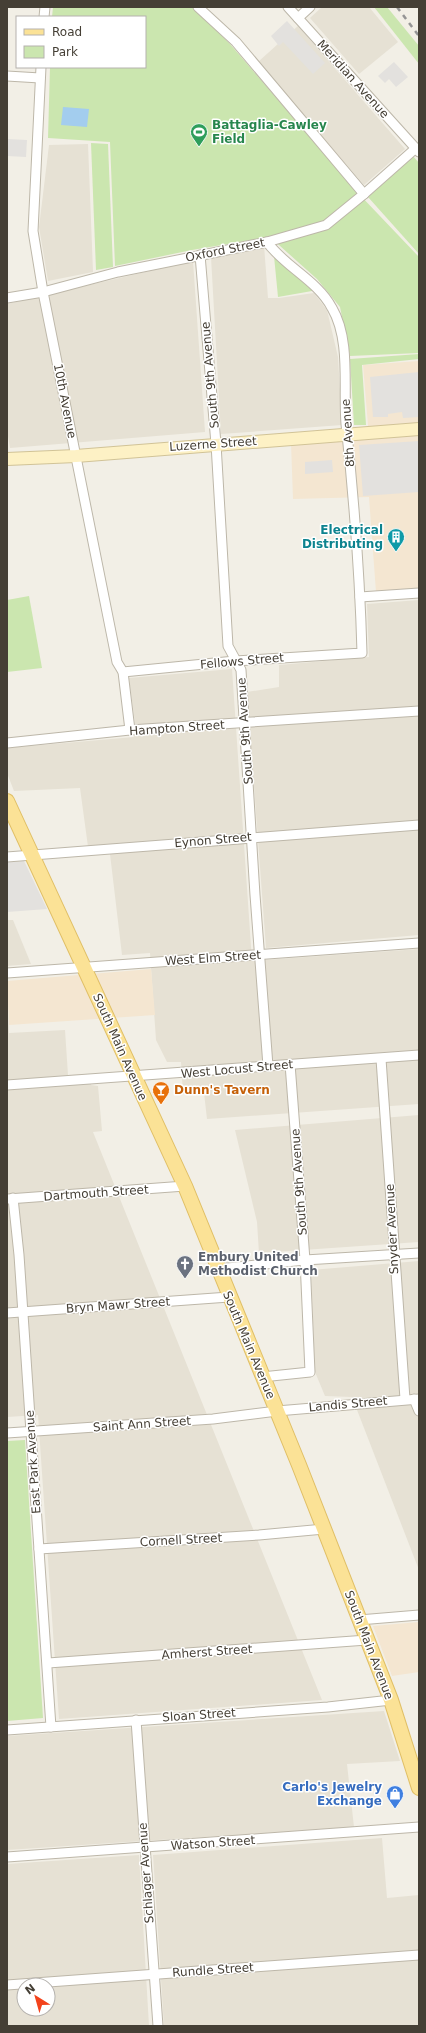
<svg xmlns="http://www.w3.org/2000/svg" width="426" height="2033" font-family="'DejaVu Sans',sans-serif">
  <style>
    .residential { fill: #e6e1d4; fill-rule: evenodd }
    .commercial { fill: #f4e6d1 }
    .green { fill: #cbe6af }
    .parking { fill: #e3e1de }
    .water { fill: #a3cdee }
    .lines { fill: none; stroke-linecap: round; stroke-linejoin: round }
    .street-casing { stroke: #bdb7a9; stroke-width: 11 }
    .secondary-casing { stroke: #d1c397; stroke-width: 14 }
    .primary-casing { stroke: #e0bf66; stroke-width: 16 }
    .street { stroke: #fff; stroke-width: 9 }
    .secondary { stroke: #fdf1c5; stroke-width: 12 }
    .primary { stroke: #fbe296; stroke-width: 14 }
    .rail { stroke: #959595; stroke-width: 2.5; stroke-dasharray: 5 5; stroke-linecap: butt }
    .labels { text-anchor: middle; stroke-width: 3; stroke-linejoin: round; paint-order: stroke }
    .street-label { font-size: 12px; fill: #453f35; stroke: #fff }
    .leisure-label { font-size: 12px; font-weight: bold; fill: #27864d; stroke: #fff; text-anchor: start }
    .culture-label { font-size: 12px; font-weight: bold; fill: #0d838f; stroke: #fff; text-anchor: end }
    .food-label { font-size: 12px; font-weight: bold; fill: #c56008; stroke: #fff; text-anchor: start }
    .worship-label { font-size: 12px; font-weight: bold; fill: #5b616d; stroke: #fff; text-anchor: start }
    .shop-label { font-size: 12px; font-weight: bold; fill: #366cbe; stroke: #fff; text-anchor: end }
  </style>
  <rect width="100%" height="100%" fill="#f2efe6"/>
  <g class="residential">
    <polygon points="322,7 369,7 398,42 359,74 310,18"/>
    <polygon points="298,26 405,149 364,185 258,62"/>
    <polygon points="88,144 93,272 48,281 39,227 49,145"/>
    <polygon points="264,245 268,298 279,298 314,293 327,310 338,357 342,425 221,434 211,257"/>
    <polygon points="193,261 205,432 10,448 7,430 7,304"/>
    <polygon points="419,600 419,935 266,948 247,692 279,687 279,665 369,657 367,604"/>
    <polygon points="232,669 252,961 419,949 419,1104 207,1119 204,1093 183,1094 181,1062 167,1062 156,1040 150,953 122,955 110,854 89,854 80,788 14,791 7,773 7,748 134,737 135,723 129,678"/>
    <polygon points="7,920 13,920 31,964 7,966"/>
    <polygon points="7,995 9,1033 65,1030 68,1075 91,1074 91,1085 98,1086 102,1131 93,1132 322,1700 59,1719 38,1415 7,1417"/>
    <polygon points="419,1115 419,1242 259,1253 257,1222 235,1130"/>
    <polygon points="419,1261 419,1570 352,1397 325,1396 315,1372 311,1270"/>
    <polygon points="384,1711 400,1761 347,1764 354,1827 7,1850 7,1736"/>
    <polygon points="382,1838 387,1898 419,1895 419,2026 164,2026 153,1855"/>
    <path d="M 139,1855 L 149,2026 L 7,2026 L 7,1864 ZM 24,1985 L 48,1985 L 48,2009 L 24,2009 Z"/>
  </g>
  <g class="commercial">
    <polygon points="419,361 419,588 376,592 369,497 293,499 291,443 369,437 363,365"/>
    <polygon points="151,969 155,1015 9,1025 7,981"/>
    <polygon points="419,1622 419,1672 392,1676 373,1626"/>
  </g>
  <g class="green">
    <polygon points="53,7 192,7 230,44 358,193 419,257 419,353 350,356 340,307 317,279 270,237 192,250 115,266 110,142 48,138 50,67 145,67 145,17 52,17"/>
    <polygon points="374,7 387,7 419,46 419,64"/>
    <polygon points="91,143 108,144 113,267 96,270"/>
    <polygon points="413,156 419,163 419,254 368,197"/>
    <polygon points="274,256 312,290 312,291 278,297"/>
    <polygon points="419,354 419,359 362,365 366,425 354,425 350,359"/>
    <polygon points="29,596 42,668 7,672 7,600"/>
    <polygon points="25,1440 43,1718 7,1721 7,1441"/>
  </g>
  <g class="parking">
    <polygon points="287,21 325,63 313,74 283,42 279,46 271,36"/>
    <polygon points="394,62 408,77 396,87 389,79 385,83 378,76"/>
    <polygon points="7,139 27,140 26,157 7,156"/>
    <polygon points="419,372 419,417 403,418 402,412 388,414 388,417 373,417 370,377"/>
    <polygon points="419,441 419,492 363,496 359,445"/>
    <polygon points="332,460 333,472 305,474 305,462"/>
    <polygon points="24,861 47,909 7,912 7,862"/>
  </g>
  <polygon class="water" points="63,107 89,109 87,127 61,125"/>
  <g class="lines">
    <g class="street-casing">
      <g id="street">
        <polyline points="198,7 236,42 364,194"/>
        <polyline points="288,7 419,152"/>
        <polyline points="44,17 45,7"/>
        <polyline points="298,18 310,7"/>
        <polyline points="41,67 33,231 43,292 117,662 123,672 130,730"/>
        <polyline points="7,76 40,78"/>
        <polyline points="200,255 216,444 228,646 241,670 255,895 268,1066"/>
        <polyline points="7,298 43,292 118,272 267,242 326,225 364,194 416,148"/>
        <polyline points="360,597 419,593"/>
        <path d="M 123,672 L 235,661 L 362,653 C 360,577 354,500 346,424 C 343,388 351,340 332,308 C 317,280 285,267 267,242"/>
        <polyline points="7,743 130,730 419,711"/>
        <polyline points="7,857 419,825"/>
        <polyline points="7,973 419,943"/>
        <polyline points="381,1059 405,1399"/>
        <polyline points="7,1085 419,1055"/>
        <polyline points="13,1198 19,1255 51,1727"/>
        <polyline points="8,1199 185,1186"/>
        <polyline points="218,1269 305,1260 419,1253"/>
        <polyline points="7,1313 229,1297"/>
        <polyline points="262,1377 310,1372 305,1260 290,1064"/>
        <polyline points="414,1399 419,1411"/>
        <polyline points="7,1433 213,1419 277,1411 419,1399"/>
        <polyline points="39,1549 259,1535 324,1529"/>
        <polyline points="359,1620 419,1615"/>
        <polyline points="48,1663 367,1640"/>
        <polyline points="136,1720 158,2026"/>
        <polyline points="7,1730 328,1707 391,1700"/>
        <polyline points="7,1857 419,1827"/>
        <polyline points="7,1985 419,1955"/>
      </g>
    </g>
    <g class="secondary-casing">
      <polyline id="secondary" points="7,459 76,456 419,429"/>
    </g>
    <g class="primary-casing">
      <polyline id="primary" points="7,801 185,1186 299,1465 391,1700 419,1788"/>
    </g>
    <use href="#street" class="street"/>
    <use href="#secondary" class="secondary"/>
    <use href="#primary" class="primary"/>
    <polyline class="rail" points="397,7 419,36"/>
  </g>
  <defs>
    <g id="stadium-pin" transform="scale(0.9)"><path d="M0 17L-7.5 6A9.5 9.5 0 1 1 7.5 6Z" fill="#2e9e5b" stroke="#fff"/><path d="M0-5a6.5 5 0 1 0 0 10a6.5 5 0 1 0 0-10ZM-3.5-1.8h7v3.6h-7Z" fill="#fff"/></g>
    <g id="building-pin" transform="scale(0.9)"><path d="M0 17L-7.5 6A9.5 9.5 0 1 1 7.5 6Z" fill="#0f9aa8" stroke="#fff"/><path d="M-4-6H4V6H1V3H-1V6H-4ZM-2.5-4.3h1.7v1.8h-1.7ZM.8-4.3h1.7v1.8H.8ZM-2.5-1h1.7V.8h-1.7ZM.8-1h1.7V.8H.8Z" fill="#fff"/></g>
    <g id="bar-pin" transform="scale(0.9)"><path d="M0 17L-7.5 6A9.5 9.5 0 1 1 7.5 6Z" fill="#e8710a" stroke="#fff"/><path d="M-6-5H6L.8 .8V4.5H3.5V6h-7V4.5H-.8V.8Z" fill="#fff"/></g>
    <g id="church-pin" transform="scale(0.9)"><path d="M0 17L-7.5 6A9.5 9.5 0 1 1 7.5 6Z" fill="#6b7280" stroke="#fff"/><path d="M-1.2-6h2.4v3.5h3.3v2.4h-3.3V6h-2.4V-.1h-3.3v-2.4h3.3Z" fill="#fff"/></g>
    <g id="shop-pin" transform="scale(0.9)"><path d="M0 17L-7.5 6A9.5 9.5 0 1 1 7.5 6Z" fill="#3f7fe0" stroke="#fff"/><path d="M-5-2.5h2.3a2.7 3.5 0 0 1 5.4 0H5L5.5 6h-11ZM-1.5-2.5h3a1.5 2.3 0 0 0-3 0Z" fill="#fff"/></g>
  </defs>
  <g fill-rule="evenodd">
    <use href="#stadium-pin" x="199" y="132"/>
    <use href="#building-pin" x="396" y="537"/>
    <use href="#bar-pin" x="161" y="1090"/>
    <use href="#church-pin" x="185" y="1264"/>
    <use href="#shop-pin" x="395" y="1794"/>
  </g>
  <g class="labels">
    <g class="street-label">
      <text transform="translate(353 79) rotate(48)" y="4">Meridian Avenue</text>
      <text transform="translate(225 250) rotate(-11)" y="4">Oxford Street</text>
      <text transform="translate(210 375) rotate(-95)" y="4">South 9th Avenue</text>
      <text transform="translate(65 401) rotate(79)" y="4">10th Avenue</text>
      <text transform="translate(348 433) rotate(-94)" y="4">8th Avenue</text>
      <text transform="translate(213 444) rotate(-4)" y="4">Luzerne Street</text>
      <text transform="translate(242 661) rotate(-5)" y="4">Fellows Street</text>
      <text transform="translate(177 728) rotate(-4)" y="4">Hampton Street</text>
      <text transform="translate(245 731) rotate(-94)" y="4">South 9th Avenue</text>
      <text transform="translate(213 840) rotate(-5)" y="4">Eynon Street</text>
      <text transform="translate(213 958) rotate(-4)" y="4">West Elm Street</text>
      <text transform="translate(120 1047) rotate(66)" y="4">South Main Avenue</text>
      <text transform="translate(237 1069) rotate(-5)" y="4">West Locust Street</text>
      <text transform="translate(299 1182) rotate(-94)" y="4">South 9th Avenue</text>
      <text transform="translate(96 1193) rotate(-4)" y="4">Dartmouth Street</text>
      <text transform="translate(392 1229) rotate(-93)" y="4">Snyder Avenue</text>
      <text transform="translate(118 1305) rotate(-4)" y="4">Bryn Mawr Street</text>
      <text transform="translate(249 1345) rotate(67)" y="4">South Main Avenue</text>
      <text transform="translate(348 1404) rotate(-5)" y="4">Landis Street</text>
      <text transform="translate(142 1424) rotate(-4)" y="4">Saint Ann Street</text>
      <text transform="translate(33 1462) rotate(-94)" y="4">East Park Avenue</text>
      <text transform="translate(181 1540) rotate(-3)" y="4">Cornell Street</text>
      <text transform="translate(369 1645) rotate(69)" y="4">South Main Avenue</text>
      <text transform="translate(207 1652) rotate(-4)" y="4">Amherst Street</text>
      <text transform="translate(199 1715) rotate(-4)" y="4">Sloan Street</text>
      <text transform="translate(213 1843) rotate(-4)" y="4">Watson Street</text>
      <text transform="translate(146 1873) rotate(-94)" y="4">Schlager Avenue</text>
      <text transform="translate(213 1970) rotate(-4)" y="4">Rundle Street</text>
    </g>
    <g class="leisure-label">
      <text x="212" y="129">Battaglia-Cawley<tspan x="212" dy="14">Field</tspan></text>
    </g>
    <g class="culture-label">
      <text x="383" y="534">Electrical<tspan x="383" dy="14">Distributing</tspan></text>
    </g>
    <g class="food-label">
      <text x="174" y="1094">Dunn's Tavern</text>
    </g>
    <g class="worship-label">
      <text x="198" y="1261">Embury United<tspan x="198" dy="14">Methodist Church</tspan></text>
    </g>
    <g class="shop-label">
      <text x="382" y="1791">Carlo's Jewelry<tspan x="382" dy="14">Exchange</tspan></text>
    </g>
  </g>
  <rect width="426" height="2033" fill="none" stroke="#453f35" stroke-width="16"/>
  <rect x="16" y="16" width="130" height="52" fill="#ffffff" stroke="#b5b2ae"/>
  <rect x="24" y="29" width="20" height="6" fill="#fbe296" stroke="#b5b2ae"/>
  <text x="52" y="36" font-size="12" fill="#453f35">Road</text>
  <rect x="24" y="46" width="20" height="12" fill="#cbe6af" stroke="#b5b2ae"/>
  <text x="52" y="56" font-size="12" fill="#453f35">Park</text>
  <g transform="translate(36 1997) rotate(323)"><circle r="19" fill="#ffffff" stroke="#b5b2ae"/>
  <path d="M0-3L7 15L0 10L-7 15Z" fill="#f3431c"/>
  <text y="-6" font-size="11" font-weight="bold" text-anchor="middle" fill="#453f35">N</text>
  </g>
</svg>
